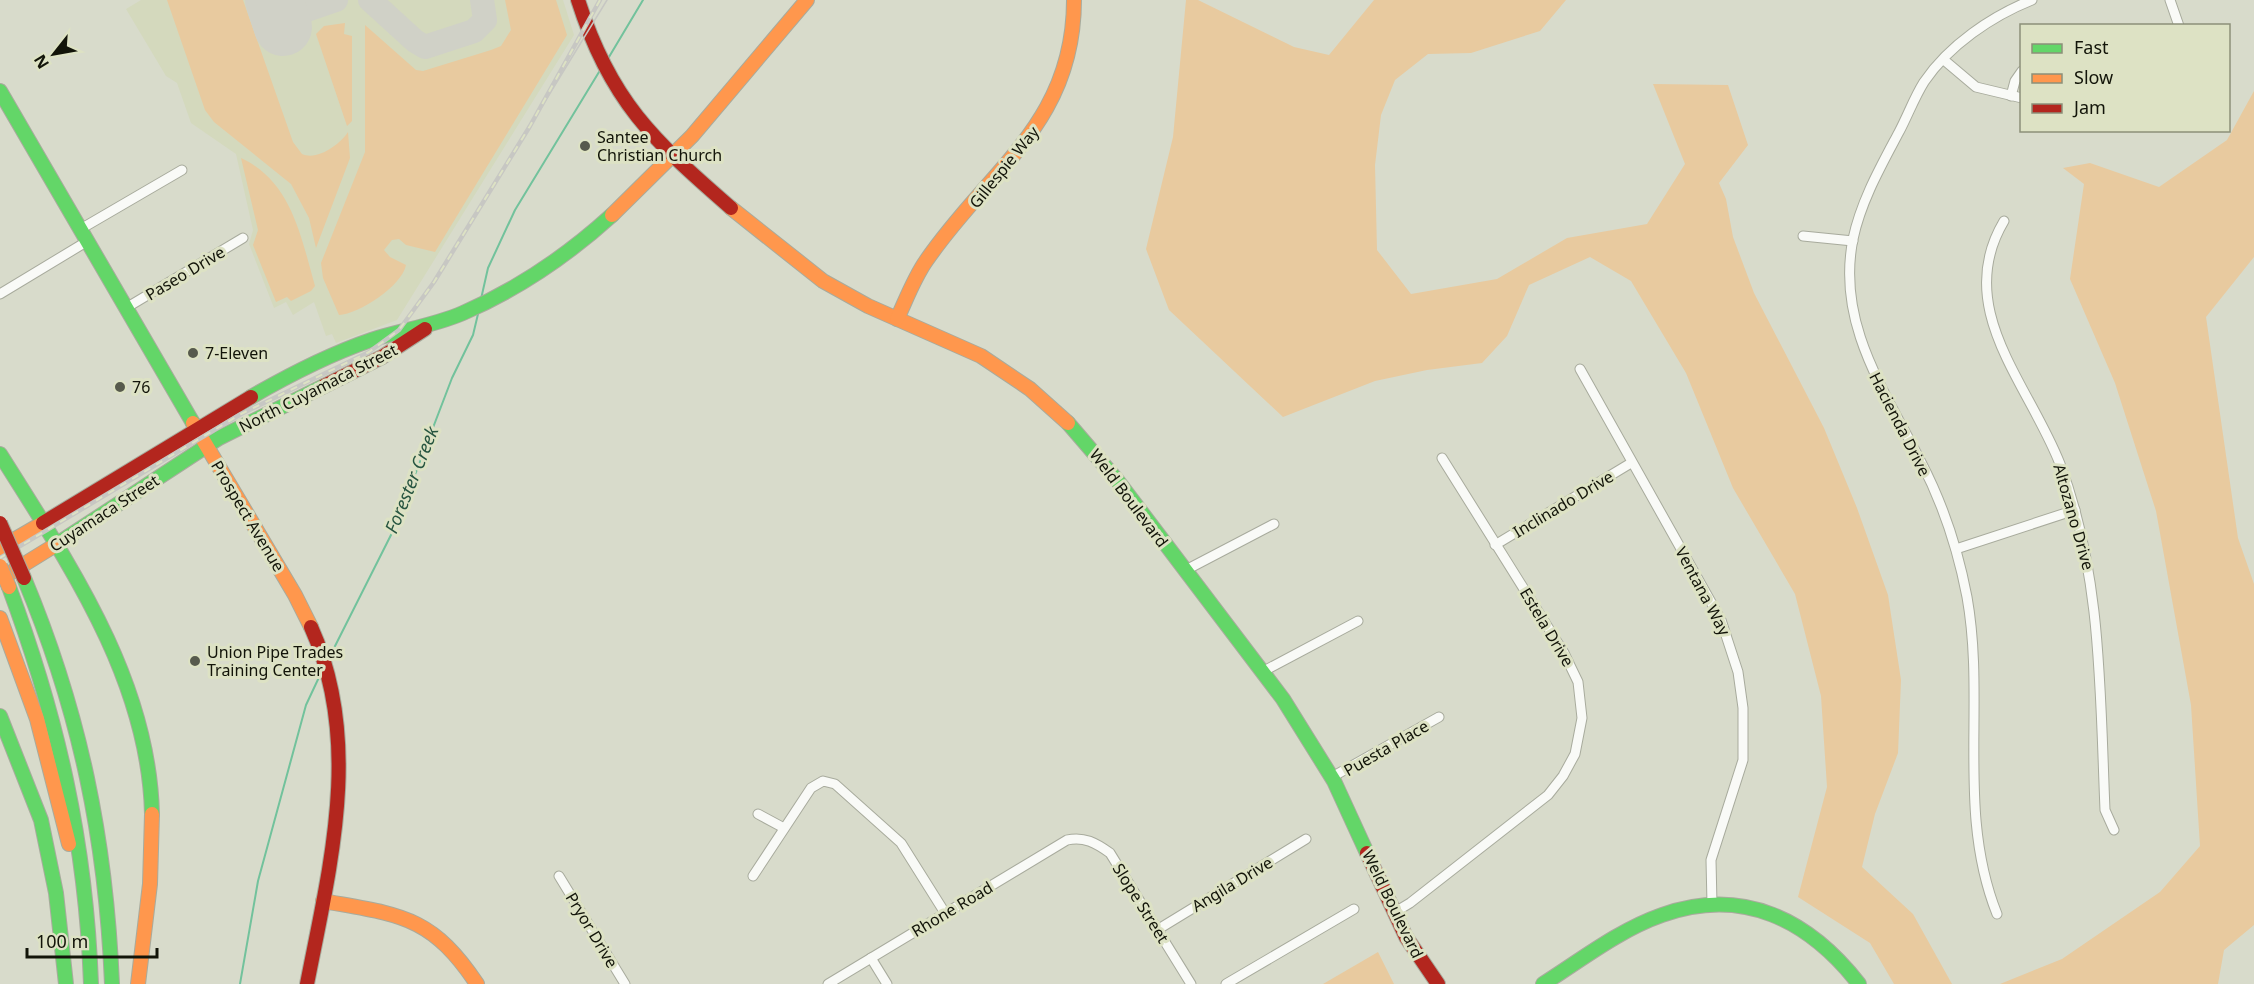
<svg xmlns="http://www.w3.org/2000/svg" width="2254" height="984" font-family="'Noto Sans',sans-serif">
  <style>
    .built { fill: #d4d9bd }
    .green { fill: #e8ca9f }
    .lines { fill: none; stroke-linecap: round; stroke-linejoin: round }
    .stream { stroke: #72c29c; stroke-width: 2 }
    .taxiway { stroke: #d0d1c7; stroke-width: 24 }
    .runway { stroke: #d0d1c7; stroke-width: 58 }
    .street-casing { stroke: #a8ab9d; stroke-width: 11 }
    .fast-casing { stroke: #a8ab9d; stroke-width: 16 }
    .slow-casing { stroke: #a8ab9d; stroke-width: 16 }
    .jam-casing { stroke: #a8ab9d; stroke-width: 16 }
    .street { stroke: #f9faf7; stroke-width: 9 }
    .fast { stroke: #63d668; stroke-width: 14 }
    .slow { stroke: #ff974d; stroke-width: 14 }
    .jam { stroke: #b3261e; stroke-width: 14 }
    .tram { stroke: #c7c7c3; stroke-width: 1.5 }
    .rail-casing { stroke: #c7c7c3; stroke-width: 4.5 }
    .rail { stroke: #dde2c4; stroke-width: 2; stroke-dasharray: 7; stroke-linecap: butt }
    .slow-bridge-casing { stroke: #a8ab9d; stroke-width: 16; stroke-linecap: butt }
    .jam-bridge-casing { stroke: #a8ab9d; stroke-width: 16; stroke-linecap: butt }
    .slow-bridge { stroke: #ff974d; stroke-width: 14 }
    .jam-bridge { stroke: #b3261e; stroke-width: 14 }
    .poi-dot { fill: #575a4d; stroke: #dde2c4; stroke-width: 2 }
    .labels { text-anchor: middle; stroke-width: 6; stroke-linejoin: round; paint-order: stroke }
    .poi-label { font-size: 16px; fill: #121409; stroke: #dde2c4; text-anchor: start }
    .street-label { font-size: 16px; fill: #121409; stroke: #dde2c4 }
    .water-label { font-size: 18px; font-style: italic; fill: #275540; stroke: #dde2c4 }
  </style>
  <rect width="100%" height="100%" fill="#d8dbcb"/>
  <polygon class="built" points="141,0 563,0 574,35 397,320 336,343 332,334 326,336 314,302 293,315 286,302 274,308 249,244 253,230 236,154 191,123 177,83 166,76 126,9"/>
  <g class="green">
    <path d="M 167,0 L 243,0 L 293,142 L 302,154 C 318,161 340,144 348,132 L 350,158 L 316,248 L 309,218 L 291,184 L 214,122 L 205,110 Z"/>
    <path d="M 505,0 L 556,0 L 567,35 L 435,252 L 406,245 L 399,239 L 392,240 L 384,250 L 390,257 L 406,265 C 402,286 359,314 339,315 L 323,278 L 321,263 L 365,152 L 365,25 L 416,70 L 423,71 L 491,50 L 501,46 L 511,30 Z"/>
    <polygon points="1186,0 1198,0 1294,47 1329,55 1374,0 1566,0 1540,31 1471,53 1428,54 1395,80 1381,115 1375,165 1377,250 1411,294 1497,279 1567,238 1647,224 1685,164 1653,84 1728,85 1748,145 1719,183 1726,199 1733,237 1754,293 1824,428 1857,508 1888,595 1901,680 1898,753 1875,814 1862,867 1913,914 1952,984 1894,984 1870,943 1798,897 1827,787 1821,696 1795,594 1733,488 1686,373 1631,281 1590,257 1529,285 1507,336 1482,363 1427,370 1375,381 1283,417 1169,310 1146,249 1173,137"/>
    <polygon points="345,23 344,34 352,36 352,121 347,126 316,34 324,26"/>
    <polygon points="2254,91 2254,257 2206,317 2238,538 2254,584 2254,925 2224,950 2218,984 2000,984 2062,959 2160,892 2200,846 2191,705 2156,511 2115,383 2070,279 2084,184 2063,168 2090,163 2159,187 2227,140"/>
    <path d="M 241,158 C 292,182 301,237 315,286 L 311,291 L 291,301 L 287,297 L 276,302 L 253,245 L 258,230 Z"/>
    <polygon points="1378,952 1394,984 1323,984"/>
  </g>
  <g class="lines">
    <g class="stream">
      <polyline points="606,62 643,0"/>
      <polyline points="481,299 488,268 515,210 599,72"/>
      <polyline points="329,658 395,527 452,378 473,335 478,314"/>
      <polyline points="240,984 258,881 306,705 321,673"/>
    </g>
    <g class="taxiway">
      <polyline points="370,0 415,41 425,47 474,31 485,20 482,0"/>
      <polyline points="281,19 336,0"/>
    </g>
    <polyline class="runway" points="274,0 283,27"/>
    <g class="street-casing">
      <g id="street">
        <polyline points="2170,0 2179,26"/>
        <polyline points="1944,60 1976,87 2022,98"/>
        <polyline points="2011,96 2015,81 2022,71"/>
        <path d="M 2004,221 C 1952,308 2029,384 2060,464 C 2102,575 2100,693 2105,810 L 2114,830"/>
        <polyline points="79,230 182,170"/>
        <polyline points="1803,236 1853,241"/>
        <polyline points="0,294 86,242"/>
        <polyline points="126,308 243,238"/>
        <polyline points="1580,369 1721,620 1738,672 1743,708 1743,760 1711,860 1712,904"/>
        <polyline points="1495,545 1631,463"/>
        <polyline points="1956,549 2075,510"/>
        <polyline points="1184,571 1274,524"/>
        <polyline points="1262,672 1358,621"/>
        <polyline points="1332,777 1439,717"/>
        <polyline points="758,814 784,828"/>
        <polyline points="559,876 625,984"/>
        <polyline points="753,876 811,788 823,781 835,784 901,843 945,913"/>
        <polyline points="1395,912 1410,903 1548,795 1563,776 1575,754 1582,718 1578,682 1564,653 1442,458"/>
        <path d="M 1997,914 C 1956,812 1986,703 1967,597 C 1958,550 1943,504 1921,462 C 1885,391 1836,324 1853,239 C 1861,201 1881,166 1899,132 C 1908,115 1914,98 1924,82 C 1949,45 1992,16 2032,0"/>
        <polyline points="1157,930 1306,839"/>
        <polyline points="871,958 887,984"/>
        <path d="M 828,984 L 1067,840 C 1084,836 1096,843 1110,853 L 1191,984"/>
        <polyline points="1226,984 1354,909"/>
      </g>
    </g>
    <g class="fast-casing">
      <g id="fast">
        <polyline points="0,91 193,423"/>
        <path d="M 251,397 C 289,375 330,354 371,340 C 402,330 433,326 463,313 C 518,289 568,255 612,215"/>
        <polyline points="1068,423 1117,480 1283,699 1334,781 1367,853"/>
        <path d="M 0,454 C 69,564 149,680 152,814"/>
        <polyline points="57,544 219,438 324,386"/>
        <path d="M 24,578 C 80,712 106,839 112,984"/>
        <path d="M 9,587 C 58,719 86,843 91,984"/>
        <polyline points="0,716 41,820 56,893 66,984"/>
        <path d="M 1543,984 C 1581,960 1619,930 1662,915 C 1743,886 1809,920 1859,984"/>
      </g>
    </g>
    <g class="slow-casing">
      <g id="slow">
        <polyline points="731,208 823,281 868,306 981,356 1030,389 1068,423"/>
        <polyline points="612,215 692,136 807,0"/>
        <path d="M 897,319 C 906,300 914,278 926,261 C 988,170 1074,124 1074,0"/>
        <polyline points="193,423 295,595 311,627"/>
        <polyline points="0,548 43,523"/>
        <polyline points="10,573 57,544"/>
        <polyline points="0,618 37,719 69,844"/>
        <path d="M 323,901 C 400,915 431,915 477,984"/>
        <polyline points="138,984 150,884 152,814"/>
      </g>
    </g>
    <g class="jam-casing">
      <g id="jam">
        <path d="M 578,0 C 610,101 653,140 731,208"/>
        <polyline points="324,386 382,357 425,329"/>
        <polyline points="43,523 251,397"/>
        <polyline points="1367,853 1406,937 1438,984"/>
        <path d="M 307,984 C 330,866 363,742 311,627"/>
      </g>
    </g>
    <use href="#street" class="street"/>
    <use href="#fast" class="fast"/>
    <use href="#slow" class="slow"/>
    <use href="#jam" class="jam"/>
    <polyline class="tram" points="530,126 607,0"/>
    <g class="rail-casing">
      <polyline id="rail" points="0,558 241,414 369,352 399,330 434,282 530,126 600,0"/>
    </g>
    <use href="#rail" class="rail"/>
    <g class="slow-bridge-casing">
      <polyline id="slow-bridge" points="0,566 9,587"/>
    </g>
    <g class="jam-bridge-casing">
      <polyline id="jam-bridge" points="0,523 24,578"/>
    </g>
    <use href="#slow-bridge" class="slow-bridge"/>
    <use href="#jam-bridge" class="jam-bridge"/>
  </g>
  <g class="poi-dot">
    <circle cx="585" cy="146" r="6"/>
    <circle cx="193" cy="353" r="6"/>
    <circle cx="120" cy="387" r="6"/>
    <circle cx="195" cy="661" r="6"/>
  </g>
  <g class="labels">
    <g class="poi-label">
      <text x="597" y="143">Santee<tspan x="597" dy="18">Christian Church</tspan></text>
      <text x="205" y="359">7-Eleven</text>
      <text x="132" y="393">76</text>
      <text x="207" y="658">Union Pipe Trades<tspan x="207" dy="18">Training Center</tspan></text>
    </g>
    <g class="street-label">
      <text transform="translate(1004 167) rotate(-51)" y="6">Gillespie Way</text>
      <text transform="translate(185 273) rotate(-31)" y="6">Paseo Drive</text>
      <text transform="translate(318 388) rotate(-27)" y="6">North Cuyamaca Street</text>
      <text transform="translate(1900 424) rotate(63)" y="6">Hacienda Drive</text>
      <text transform="translate(1129 498) rotate(53)" y="6">Weld Boulevard</text>
      <text transform="translate(1563 504) rotate(-31)" y="6">Inclinado Drive</text>
      <text transform="translate(104 513) rotate(-33)" y="6">Cuyamaca Street</text>
      <text transform="translate(248 516) rotate(59)" y="6">Prospect Avenue</text>
      <text transform="translate(2074 517) rotate(74)" y="6">Altozano Drive</text>
      <text transform="translate(1703 591) rotate(62)" y="6">Ventana Way</text>
      <text transform="translate(1547 627) rotate(59)" y="6">Estela Drive</text>
      <text transform="translate(1386 748) rotate(-30)" y="6">Puesta Place</text>
      <text transform="translate(1232 884) rotate(-31)" y="6">Angila Drive</text>
      <text transform="translate(1141 903) rotate(58)" y="6">Slope Street</text>
      <text transform="translate(1393 904) rotate(64)" y="6">Weld Boulevard</text>
      <text transform="translate(952 909) rotate(-31)" y="6">Rhone Road</text>
      <text transform="translate(592 930) rotate(59)" y="6">Pryor Drive</text>
    </g>
    <g class="water-label">
      <text transform="translate(412 480) rotate(-68)" y="6">Forester Creek</text>
    </g>
  </g>
  <rect x="2020" y="24" width="210" height="108" fill="#dde2c4" stroke="#8c9079" stroke-width="1.5"/>
  <rect x="2032" y="44" width="30" height="9" fill="#63d668" stroke="#8c9079" stroke-width="1.5"/>
  <text x="2074" y="54" font-size="18" fill="#121409">Fast</text>
  <rect x="2032" y="74" width="30" height="9" fill="#ff974d" stroke="#8c9079" stroke-width="1.5"/>
  <text x="2074" y="84" font-size="18" fill="#121409">Slow</text>
  <rect x="2032" y="104" width="30" height="9" fill="#b3261e" stroke="#8c9079" stroke-width="1.5"/>
  <text x="2074" y="114" font-size="18" fill="#121409">Jam</text>
  <g transform="translate(54 54) rotate(239)" stroke="#dde2c4" stroke-width="4.5" paint-order="stroke">
  <path d="M0-4.5L10 22L0 15L-10 22Z" fill="#121409"/>
  <text y="-9" font-size="16" font-weight="bold" text-anchor="middle" fill="#121409">N</text>
  </g>
  <path d="M27 948v9h130v-9" fill="none" stroke="#121409" stroke-width="3"/>
  <text x="36" y="948" font-size="18" fill="#121409" stroke="#dde2c4" stroke-width="4.5" paint-order="stroke">100 m</text>
</svg>
